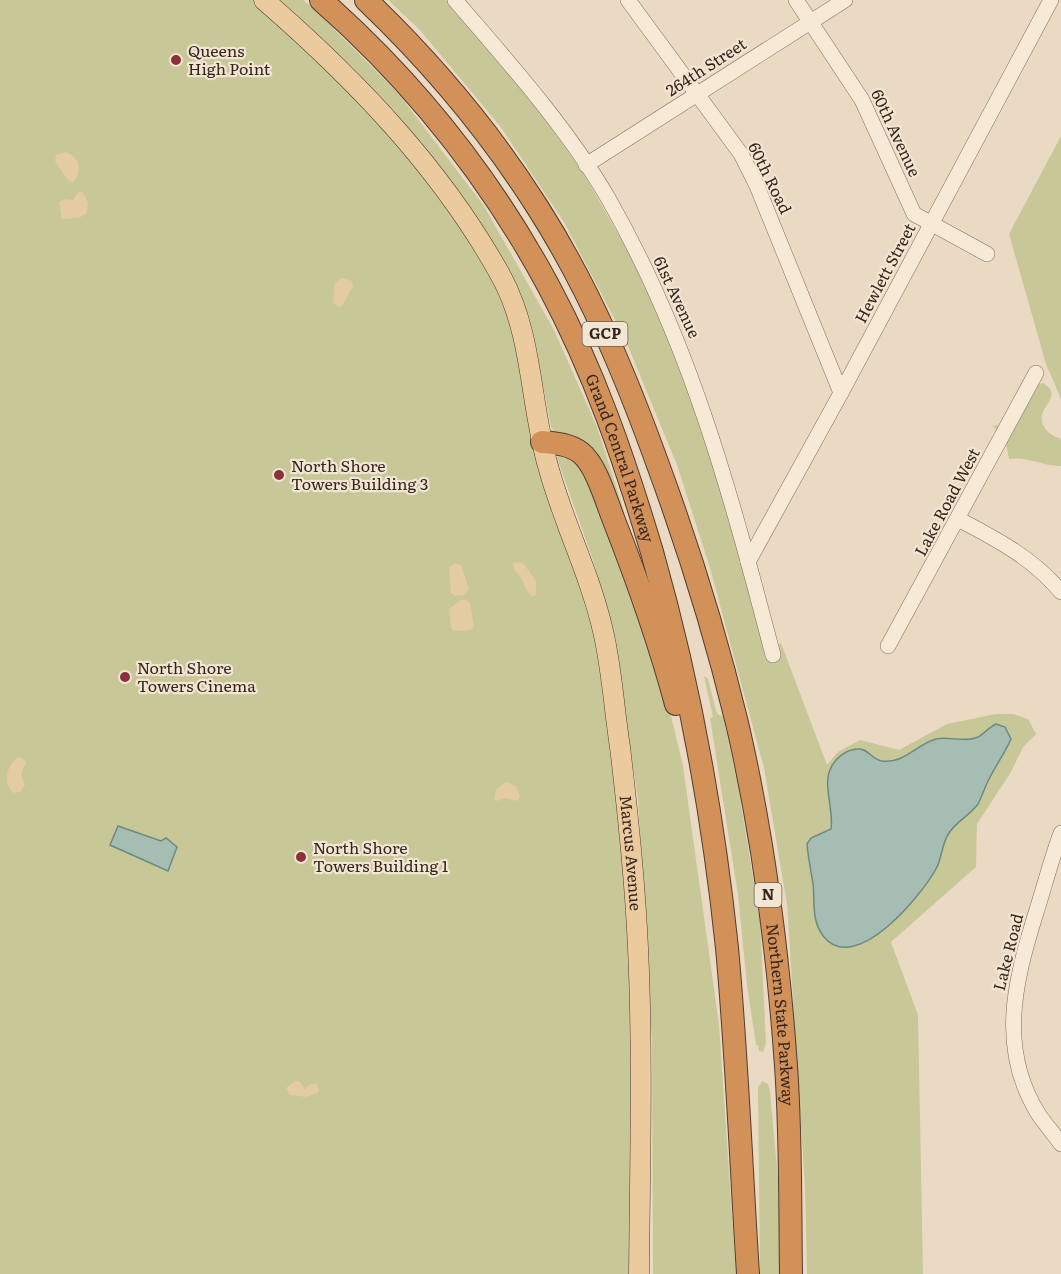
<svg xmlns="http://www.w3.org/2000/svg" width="1061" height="1274" font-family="Literata,serif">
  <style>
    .green { fill: #c7c798 }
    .sand { fill: #e4cba2 }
    .water { fill: #a5bdb3; stroke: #6d8a80; stroke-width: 1.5 }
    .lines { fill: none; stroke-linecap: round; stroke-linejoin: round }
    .minor-casing { stroke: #836c5b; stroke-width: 16 }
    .major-casing { stroke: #513b2f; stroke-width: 21 }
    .highway-casing { stroke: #513b2f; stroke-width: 24 }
    .minor { stroke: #f6e9d6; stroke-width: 15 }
    .major { stroke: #ebca9e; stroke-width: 20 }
    .highway { stroke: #d3915a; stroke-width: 22 }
    .poi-dot { fill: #8d303b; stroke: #f2e5d2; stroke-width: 2 }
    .labels { text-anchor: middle; stroke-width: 4.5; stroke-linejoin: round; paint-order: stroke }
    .shield { fill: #f2e5d2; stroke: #6d5f54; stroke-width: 1.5 }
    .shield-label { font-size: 15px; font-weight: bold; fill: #34261e }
    .poi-label { font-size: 16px; fill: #34261e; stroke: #f2e5d2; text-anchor: start }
    .street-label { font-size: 16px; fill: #34261e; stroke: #f2e5d2 }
  </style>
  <rect width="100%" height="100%" fill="#eadac3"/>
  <g class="green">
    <polygon points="0,0 264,0 320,49 492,260 578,553 628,809 639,1274 0,1274"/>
    <polygon points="274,0 303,0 312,7 398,93 484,206 554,330 597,427 625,514 620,517 555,434 551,426 533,335 414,136 352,67"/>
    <polygon points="388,0 446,0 516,78 584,174 647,285 710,442 769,650 781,643 827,765 838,752 860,740 899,750 947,724 996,714 1013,714 1028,719 1036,734 1023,747 1011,772 977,824 976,867 891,942 918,1015 923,1274 807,1274 805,1188 787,904 764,768 710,568 677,465 625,339 564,222 500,126 419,29"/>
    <polygon points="1061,136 1061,399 1046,364 1009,234"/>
    <path d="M 1043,383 C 1061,394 1045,403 1042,415 C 1039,427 1051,436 1061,439 L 1061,466 C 1043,466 1027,456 1009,459 L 1005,439 L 993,426 L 1005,424 L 1036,385 Z"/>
    <polygon points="561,451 582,462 657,657 683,766 719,1025 736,1274 653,1274 652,1041 638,799 614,642 593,560 557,458"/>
    <polygon points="704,676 708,679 716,711 719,715 723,716 738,786 760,921 766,1043 763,1052 759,1051 758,1045 756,1045 747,985 738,895 710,718 713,717"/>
    <polygon points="762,1081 768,1084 770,1091 781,1213 783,1274 760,1274 758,1088"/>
  </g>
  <g class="sand">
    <path d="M 66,152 C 81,158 82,171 73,183 L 67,179 L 55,161 L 56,155 Z"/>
    <polygon points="82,191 88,203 87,213 79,218 62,219 59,202 65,199 73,200 77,193"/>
    <path d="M 342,278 L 352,281 L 353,287 C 348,293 344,306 339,308 L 333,302 L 335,283 Z"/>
    <path d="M 518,562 L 523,563 L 536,581 L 536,595 L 531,596 C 523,588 524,577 515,571 L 513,563 Z"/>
    <polygon points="455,563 461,565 469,589 464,595 455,596 451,593 449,567"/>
    <polygon points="461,600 467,600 470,603 474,627 470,630 454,631 451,627 449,609"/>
    <path d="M 18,757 L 23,759 L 26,762 L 21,775 L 25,785 L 20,792 L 14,793 C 2,784 6,766 18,757 Z"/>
    <polygon points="506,782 516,786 520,795 518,801 505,798 498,801 494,799 496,790"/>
    <polygon points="295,1081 299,1081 305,1089 309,1085 316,1083 319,1089 317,1093 306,1097 290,1095 286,1088"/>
  </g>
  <g class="water">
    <path d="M 996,724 L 1005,727 L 1011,739 C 1005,753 996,765 989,779 C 985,787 982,796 978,804 C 970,815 956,822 949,833 C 942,843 942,857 937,867 C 923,894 856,976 824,937 C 811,921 815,902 813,884 C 811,871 808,857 807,844 L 811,838 L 831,829 C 834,811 823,785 830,770 C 834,759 846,749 858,749 C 868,748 872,760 882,761 C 904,764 917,744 936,739 C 950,736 965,743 978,737 C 984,734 989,727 996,724 Z"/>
    <polygon points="118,826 161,841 166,838 177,847 168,871 110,845"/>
  </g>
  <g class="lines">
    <g class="minor-casing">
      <g id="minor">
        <path d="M 455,0 C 509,63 566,126 608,198 C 691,343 731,495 773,655"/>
        <polyline points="628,0 741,154 757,186 841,393"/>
        <polyline points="796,0 862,100 914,214 987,254"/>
        <polyline points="586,165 845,0"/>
        <path d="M 958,519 C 996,539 1033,558 1061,592"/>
        <polyline points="748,562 841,393 1051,0"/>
        <polyline points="888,646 1036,373"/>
        <path d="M 1061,833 C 1051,860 1044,888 1035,916 C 1014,984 998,1050 1039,1115 C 1046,1125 1054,1134 1061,1144"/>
      </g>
    </g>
    <g class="major-casing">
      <g id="major">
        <path id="s1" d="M 264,0 C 356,80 443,170 502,278 C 533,336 530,404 548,466 C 563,522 590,574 603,631 C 612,669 614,709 620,747 C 628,814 635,881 638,948 C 643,1056 640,1165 639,1274"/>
      </g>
    </g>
    <g class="highway-casing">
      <g id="highway">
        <path id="s2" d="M 321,0 C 413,81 491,179 549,287 C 594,371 625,461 652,552 C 689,682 713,814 727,948 C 737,1056 741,1165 748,1274"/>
        <path id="s3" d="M 366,0 C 431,62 490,132 538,208 C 589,288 626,376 658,465 C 689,549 716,636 737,723 C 763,835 778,952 786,1066 C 791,1135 790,1205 791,1274"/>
        <path d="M 542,442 C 554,443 570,444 581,453 C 596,465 606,500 613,518 C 637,579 659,641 676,704"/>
      </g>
    </g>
    <use href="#minor" class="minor"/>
    <use href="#major" class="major"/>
    <use href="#highway" class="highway"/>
  </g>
  <g class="poi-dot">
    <circle cx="176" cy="60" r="6"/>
    <circle cx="279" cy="475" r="6"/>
    <circle cx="125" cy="677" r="6"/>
    <circle cx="301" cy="857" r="6"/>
  </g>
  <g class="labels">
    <g class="shield">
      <rect x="582.5" y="322" width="45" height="24" rx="4.5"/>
      <rect x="754.5" y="883" width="27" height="24" rx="4.5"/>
    </g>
    <g class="shield-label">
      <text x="605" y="339">GCP</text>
      <text x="768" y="900">N</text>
    </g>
    <g class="poi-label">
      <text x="188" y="57">Queens<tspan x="188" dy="18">High Point</tspan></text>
      <text x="291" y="472">North Shore<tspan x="291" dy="18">Towers Building 3</tspan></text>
      <text x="137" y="674">North Shore<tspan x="137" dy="18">Towers Cinema</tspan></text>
      <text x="313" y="854">North Shore<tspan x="313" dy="18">Towers Building 1</tspan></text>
    </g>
    <g class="street-label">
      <text transform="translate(706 67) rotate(-33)" y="6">264th Street</text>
      <text transform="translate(896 133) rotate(65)" y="6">60th Avenue</text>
      <text transform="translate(770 178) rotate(64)" y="6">60th Road</text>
      <text transform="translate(885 273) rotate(-62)" y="6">Hewlett Street</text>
      <text transform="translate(677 297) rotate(65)" y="6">61st Avenue</text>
      <text dy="6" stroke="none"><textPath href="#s2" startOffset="554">Grand Central Parkway</textPath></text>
      <text transform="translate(947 502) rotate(-62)" y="6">Lake Road West</text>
      <text dy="6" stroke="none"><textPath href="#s1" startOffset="960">Marcus Avenue</textPath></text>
      <text transform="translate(1008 952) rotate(-76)" y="6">Lake Road</text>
      <text dy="6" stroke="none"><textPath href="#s3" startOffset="1120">Northern State Parkway</textPath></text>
    </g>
  </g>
</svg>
